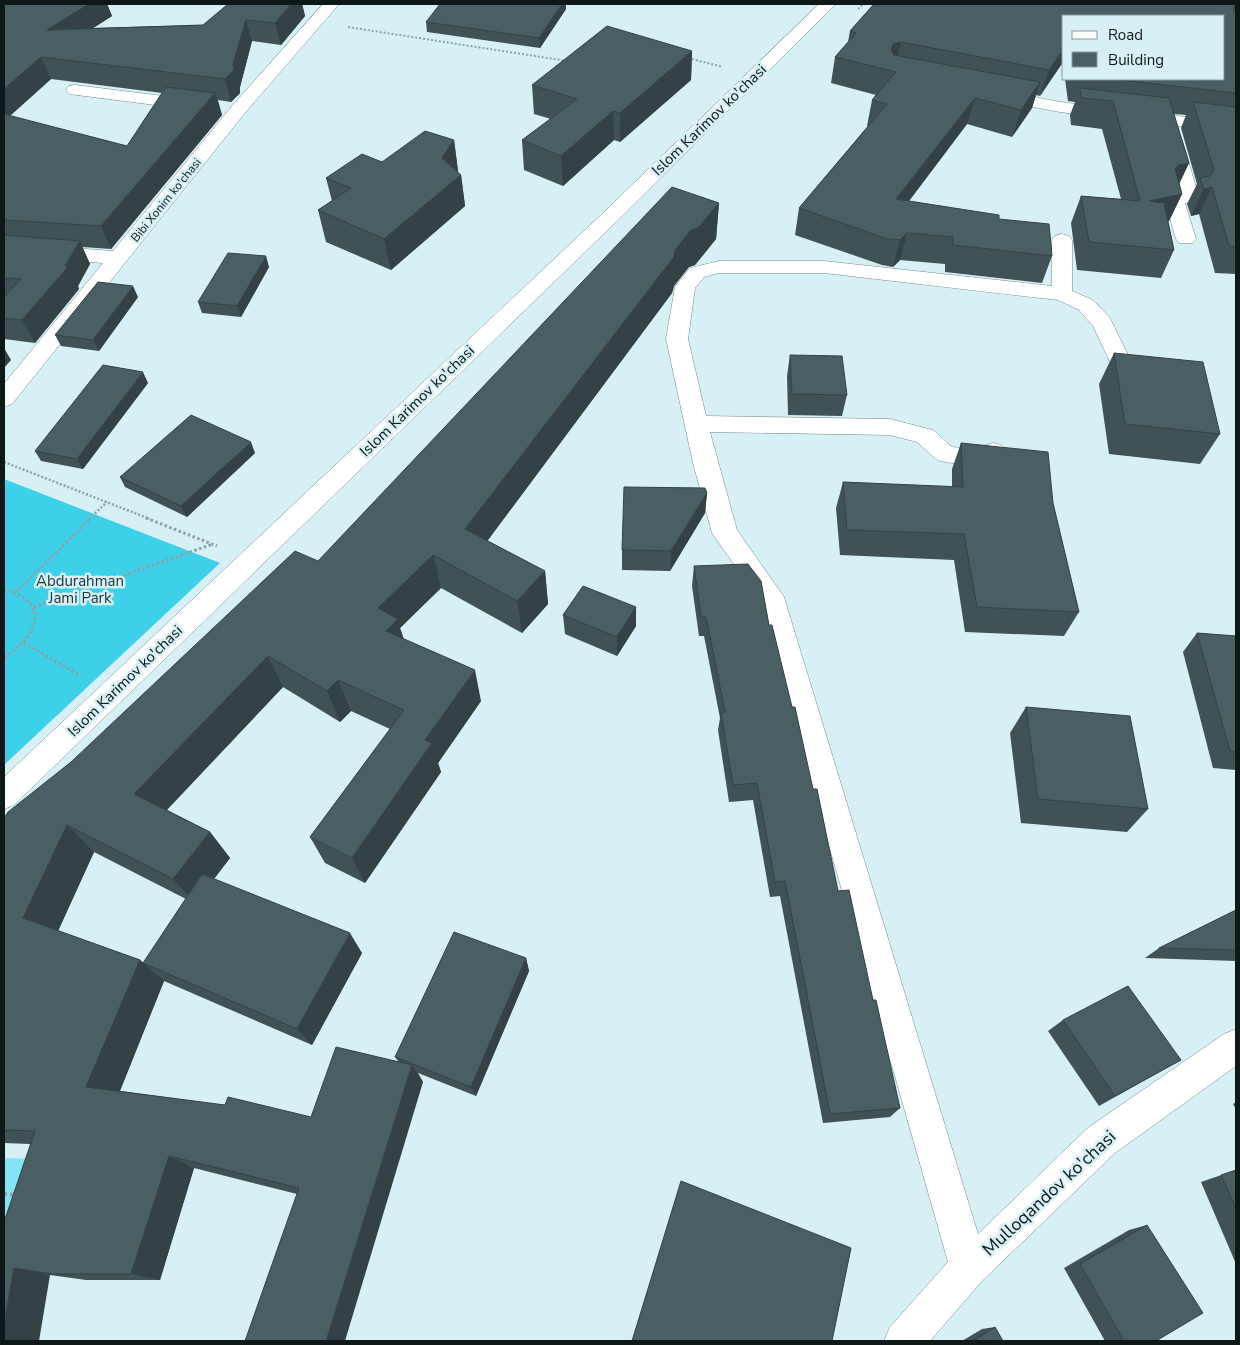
<svg xmlns="http://www.w3.org/2000/svg" width="1240" height="1345" font-family="'Nunito Sans',sans-serif">
  <style>
    .green { fill: #83e4f5 }
    .forest { fill: #3cd1e9 }
    .lines { fill: none; stroke-linecap: round; stroke-linejoin: round }
    .minor-casing { stroke: #748a8f; stroke-width: 1 }
    .path-far3 { stroke: #8ea1a5; stroke-width: 2; stroke-dasharray: 2 2; stroke-linecap: butt }
    .path-far2 { stroke: #8ea1a5; stroke-width: 2.5; stroke-dasharray: 2 2; stroke-linecap: butt }
    .path-far1 { stroke: #8ea1a5; stroke-width: 3; stroke-dasharray: 2.5 2.5; stroke-linecap: butt }
    .path { stroke: #8ea1a5; stroke-width: 4; stroke-dasharray: 3 3; stroke-linecap: butt }
    .minor { fill: #fff; fill-rule: evenodd }
    .wall { fill: #405255; fill-rule: evenodd }
    .shaded-wall { fill: #344245 }
    .building { fill: #4a5f63; stroke: #344245 }
    .labels { text-anchor: middle; stroke-width: 5; stroke-linejoin: round; paint-order: stroke }
    .far-street-label { font-size: 12px; fill: #0f1819; stroke: #d7f0f5 }
    .street-label { font-size: 15px; fill: #0f1819; stroke: #d7f0f5 }
    .park-label { font-size: 15px; fill: #20383c; stroke: #d7f0f5 }
    .near-street-label { font-size: 18px; fill: #0f1819; stroke: #d7f0f5 }
  </style>
  <rect width="100%" height="100%" fill="#d7f0f5"/>
  <polygon class="green" points="4,1158 40,1159 4,1255"/>
  <polygon class="forest" points="4,479 220,563 4,765"/>
  <g class="lines">
    <g class="minor-casing">
      <g id="minor">
        <polygon points="323,4 339,4 244,114 12,404 4,407 4,384 103,263 4,255 4,243 113,251 232,106"/>
        <polygon points="819,4 836,4 616,222 14,805 4,809 4,777 602,214"/>
        <polygon points="75,85 195,100 201,101 204,105 201,109 195,110 69,94 66,90 69,86"/>
        <polygon points="997,90 1060,102 1236,123 1236,133 1060,112 991,99 988,95 991,91"/>
        <polygon points="1173,135 1179,136 1182,140 1199,197 1196,201 1185,203 1196,239 1193,243 1179,243 1176,239 1164,198 1167,194 1178,192 1164,140 1167,136"/>
        <polygon points="1062,234 1069,236 1072,240 1072,291 1093,300 1110,318 1132,363 1129,368 1121,370 1113,368 1093,326 1079,310 1058,300 824,273 719,273 704,277 695,288 688,339 706,416 890,419 933,430 952,447 972,449 993,443 1001,445 1005,451 1001,457 973,466 945,462 937,460 917,442 890,435 710,432 737,530 784,597 978,1234 1089,1127 1224,1034 1236,1029 1236,1066 1115,1153 982,1281 930,1341 884,1341 890,1327 948,1262 759,600 712,533 693,463 666,339 675,287 690,268 719,261 824,261 1052,286 1052,240 1055,236"/>
      </g>
    </g>
    <g class="path-far3">
      <polyline points="858,9 863,4"/>
      <polyline points="348,27 567,61"/>
      <polyline points="688,58 723,67"/>
    </g>
    <g class="path-far2">
      <polyline points="4,462 150,519"/>
      <polyline points="89,519 107,502"/>
    </g>
    <g class="path-far1">
      <polyline points="146,518 217,546"/>
      <path d="M 4,589 C 53,604 37,635 4,658"/>
      <polyline points="16,592 91,518"/>
      <polyline points="34,607 213,544"/>
      <polyline points="24,643 79,675"/>
    </g>
    <polyline class="path" points="4,1194 15,1195"/>
    <use href="#minor" class="minor"/>
  </g>
  <g class="wall">
    <path d="M 4,4 L 107,4 L 112,16 L 93,28 L 203,25 L 291,4 L 302,4 L 305,16 L 281,45 L 252,41 L 240,87 L 240,93 L 231,102 L 218,100 L 222,115 L 111,249 L 82,247 L 90,264 L 78,286 L 79,289 L 35,343 L 4,339 ZM 51,79 L 162,93 L 127,146 L 10,116 Z"/>
    <polygon points="874,4 1236,4 1236,274 1215,273 1199,214 1191,216 1187,204 1197,184 1181,128 1186,115 1174,114 1189,163 1179,183 1182,194 1169,221 1168,221 1174,250 1161,278 1077,270 1071,223 1081,196 1121,199 1102,129 1071,125 1070,115 1075,102 1068,101 1065,79 1224,79 1064,16 1064,66 1063,62 1040,96 1036,95 1032,108 1012,137 967,124 909,201 999,219 1052,256 1042,283 945,272 945,264 900,260 893,267 882,265 795,235 799,208 868,126 867,126 872,100 876,95 831,83 835,57 848,42 850,31"/>
    <polygon points="566,9 540,48 427,32 426,22"/>
    <polygon points="692,51 691,80 620,142 614,140 563,186 524,170 522,140 551,119 534,114 532,85"/>
    <polygon points="454,140 458,171 457,172 461,175 465,206 391,270 326,242 318,210 332,201 326,178"/>
    <path d="M 719,203 L 716,239 L 695,265 L 689,267 L 674,286 L 672,293 L 487,541 L 545,571 L 548,604 L 522,633 L 441,588 L 400,628 L 404,639 L 481,701 L 438,763 L 441,772 L 365,883 L 325,863 L 310,837 L 390,729 L 351,711 L 340,722 L 283,687 L 167,810 L 210,832 L 230,858 L 214,879 L 362,953 L 312,1045 L 164,981 L 120,1091 L 311,1117 L 398,1061 L 395,1057 L 526,958 L 529,971 L 476,1096 L 418,1073 L 423,1082 L 297,1194 L 194,1168 L 160,1280 L 86,1280 L 50,1275 L 4,1341 L 30,1144 L 4,1143 L 4,818 L 318,561 ZM 94,852 L 186,899 L 143,963 L 140,960 L 58,931 Z"/>
    <polygon points="269,267 241,317 202,313 198,302"/>
    <polygon points="138,297 99,351 61,346 55,335"/>
    <polygon points="1114,353 1220,434 1200,464 1109,454 1099,384"/>
    <polygon points="790,355 847,395 842,416 788,415 787,376"/>
    <polygon points="148,383 83,469 41,461 35,451"/>
    <polygon points="961,443 1053,503 1079,612 1064,636 965,632 954,560 840,555 836,508 843,482 952,487 952,469"/>
    <polygon points="255,453 187,517 125,487 120,477"/>
    <polygon points="707,493 705,513 670,571 622,570 622,550"/>
    <polygon points="694,566 769,625 792,707 838,891 873,1000 900,1108 890,1117 823,1123 780,896 770,897 753,800 729,802 718,730 720,718 704,636 699,636 692,586"/>
    <polygon points="636,607 636,626 617,656 565,634 563,615"/>
    <polygon points="1197,633 1236,636 1236,770 1213,768 1183,652"/>
    <polygon points="1026,707 1148,809 1127,832 1021,823 1010,733"/>
    <polygon points="1236,910 1236,961 1145,958 1159,948"/>
    <polygon points="1063,1020 1181,1060 1099,1106 1048,1031"/>
    <polygon points="1236,1102 1236,1109 1233,1104"/>
    <polygon points="1236,1170 1236,1264 1201,1182"/>
    <polygon points="1147,1225 1156,1341 1105,1341 1064,1268 1129,1230"/>
    <polygon points="995,1327 1003,1341 962,1341 982,1329"/>
  </g>
  <g class="shaded-wall">
    <polygon points="89,4 107,4 112,16 56,52 47,30"/>
    <polygon points="291,4 302,4 305,16 281,45 275,23"/>
    <polygon points="562,4 566,4 566,9 540,48 539,38"/>
    <polygon points="246,20 252,41 240,87 240,93 231,102 225,79 233,64"/>
    <polygon points="901,42 895,68 891,50 893,44"/>
    <polygon points="1064,48 1063,62 1040,96 1049,70"/>
    <polygon points="692,51 691,80 620,142 620,113"/>
    <polygon points="41,57 51,79 4,121 4,89"/>
    <polygon points="1040,82 1032,108 1012,137 1021,110"/>
    <polygon points="215,93 222,115 111,249 101,226"/>
    <polygon points="975,98 967,124 890,226 896,199"/>
    <polygon points="613,111 614,140 563,186 561,156"/>
    <polygon points="454,140 458,171 450,184 461,175 465,206 391,270 384,239"/>
    <polygon points="1189,163 1176,191 1175,169 1179,165"/>
    <polygon points="1212,187 1199,214 1191,216 1204,189"/>
    <polygon points="1182,194 1169,221 1136,229 1149,201"/>
    <polygon points="719,203 716,239 695,265 689,267 674,286 672,293 471,563 465,529 675,250 691,230"/>
    <polygon points="907,233 900,260 893,267 900,240"/>
    <polygon points="80,241 90,264 78,286 79,289 35,343 22,320 65,266"/>
    <polygon points="266,256 269,267 241,317 237,306"/>
    <polygon points="133,286 138,297 99,351 93,340"/>
    <polygon points="4,348 11,360 4,368"/>
    <polygon points="143,372 148,383 83,469 77,459"/>
    <polygon points="251,442 255,453 187,517 181,506"/>
    <polygon points="707,493 705,513 670,571 671,551"/>
    <polygon points="433,555 441,588 400,628 407,652 396,663 378,608"/>
    <polygon points="545,571 548,604 522,633 517,601"/>
    <polygon points="636,607 636,626 617,656 617,637"/>
    <polygon points="268,656 283,687 156,821 134,794"/>
    <polygon points="475,670 481,701 438,763 441,772 365,883 352,858 425,740"/>
    <polygon points="338,680 351,711 340,722 327,691"/>
    <polygon points="67,825 94,852 53,942 23,918"/>
    <polygon points="210,832 230,858 195,903 173,879"/>
    <polygon points="350,933 362,953 312,1045 297,1029"/>
    <polygon points="526,958 529,971 476,1096 471,1087"/>
    <polygon points="140,960 164,981 115,1103 86,1087"/>
    <polygon points="412,1065 423,1082 345,1341 326,1341"/>
    <polygon points="169,1156 194,1168 160,1280 131,1274"/>
    <polygon points="14,1268 50,1275 39,1341 4,1341 4,1324"/>
  </g>
  <g class="building">
    <polygon points="4,4 89,4 47,30 203,25 228,4 291,4 275,23 246,20 233,64 234,70 225,79 41,57 4,89"/>
    <polygon points="440,4 562,4 539,38 426,22"/>
    <polygon points="874,4 1234,4 1234,13 1236,14 1236,93 1112,79 1224,79 1224,16 1064,16 1064,48 1049,70 901,42 893,44 891,50 894,55 1040,82 1021,110 975,98 896,199 999,215 999,219 1049,224 1052,256 953,245 953,237 907,233 900,240 888,239 799,208 887,104 872,100 896,72 835,57 856,33 850,31"/>
    <polygon points="607,26 692,51 620,113 613,111 561,156 522,140 577,99 532,85"/>
    <polygon points="166,87 215,93 101,226 4,220 4,114 127,146"/>
    <polygon points="1080,88 1169,98 1189,163 1179,165 1175,169 1182,194 1149,201 1164,203 1174,250 1089,242 1081,196 1140,201 1113,101 1081,98"/>
    <polygon points="1193,102 1236,107 1236,247 1229,246 1212,187 1204,189 1200,178 1210,176 1214,170"/>
    <polygon points="425,131 454,140 442,158 461,175 384,239 318,210 351,188 326,178 362,154 382,162"/>
    <polygon points="672,187 719,203 698,228 691,230 675,250 674,257 465,529 545,571 517,601 433,555 378,608 398,619 386,631 475,670 425,740 432,743 352,858 310,837 404,710 338,680 327,691 268,656 134,794 210,832 173,879 67,825 23,918 140,960 86,1087 225,1105 228,1097 311,1117 336,1047 412,1065 326,1341 245,1341 299,1188 169,1156 131,1274 52,1274 14,1268 4,1324 4,1222 35,1131 4,1130 4,818 8,812 71,762 295,551 318,561"/>
    <polygon points="4,235 80,241 65,266 68,267 22,320 4,318 4,297 21,279 4,278"/>
    <polygon points="228,253 266,256 237,306 198,302"/>
    <polygon points="98,282 133,286 93,340 55,335"/>
    <polygon points="1114,353 1203,362 1220,434 1125,424"/>
    <polygon points="790,355 842,356 847,395 792,394"/>
    <polygon points="103,365 143,372 77,459 35,451"/>
    <polygon points="191,415 251,442 181,506 120,477"/>
    <polygon points="961,443 1048,452 1053,503 1079,612 977,607 964,534 847,530 843,482 963,487"/>
    <polygon points="624,487 705,488 707,493 671,551 622,550"/>
    <polygon points="748,564 761,581 769,625 772,625 792,707 795,707 813,789 817,789 838,891 849,890 873,1000 876,1000 900,1108 830,1114 785,881 775,882 757,783 733,785 721,713 725,712 706,617 701,617 694,566"/>
    <polygon points="583,586 636,607 617,637 563,615"/>
    <polygon points="1197,633 1236,636 1236,752 1230,751"/>
    <polygon points="1026,707 1130,716 1148,809 1038,799"/>
    <polygon points="202,874 350,933 297,1029 143,963"/>
    <polygon points="1236,910 1236,950 1159,948"/>
    <polygon points="454,932 526,958 471,1087 395,1057"/>
    <polygon points="1128,986 1181,1060 1115,1096 1063,1020"/>
    <polygon points="1236,1170 1236,1208 1221,1175"/>
    <polygon points="681,1181 851,1248 832,1341 632,1341"/>
    <polygon points="1147,1225 1203,1313 1156,1341 1124,1341 1080,1264"/>
    <polygon points="995,1327 1003,1341 973,1341"/>
  </g>
  <g class="labels">
    <g class="far-street-label">
      <text transform="translate(166 200) rotate(-51)" y="4">Bibi Xonim ko'chasi</text>
    </g>
    <g class="street-label">
      <text transform="translate(709 120) rotate(-44)" y="5">Islom Karimov ko'chasi</text>
      <text transform="translate(417 401) rotate(-44)" y="5">Islom Karimov ko'chasi</text>
      <text transform="translate(125 681) rotate(-44)" y="5">Islom Karimov ko'chasi</text>
    </g>
    <g class="park-label">
      <text x="80" y="586">Abdurahman<tspan x="80" dy="17">Jami Park</tspan></text>
    </g>
    <g class="near-street-label">
      <text transform="translate(1049 1193) rotate(-43)" y="6">Mulloqandov ko'chasi</text>
    </g>
  </g>
  <rect width="1240" height="1345" fill="none" stroke="#0f1819" stroke-width="10"/>
  <rect x="1062" y="15" width="162" height="65" fill="#d7f0f5" stroke="#879a9d"/>
  <rect x="1072" y="31" width="25" height="8" fill="#ffffff" stroke="#879a9d"/>
  <text x="1108" y="40" font-size="15" fill="#0f1819">Road</text>
  <rect x="1072" y="52" width="25" height="15" fill="#4a5f63" stroke="#879a9d"/>
  <text x="1108" y="65" font-size="15" fill="#0f1819">Building</text>
</svg>
